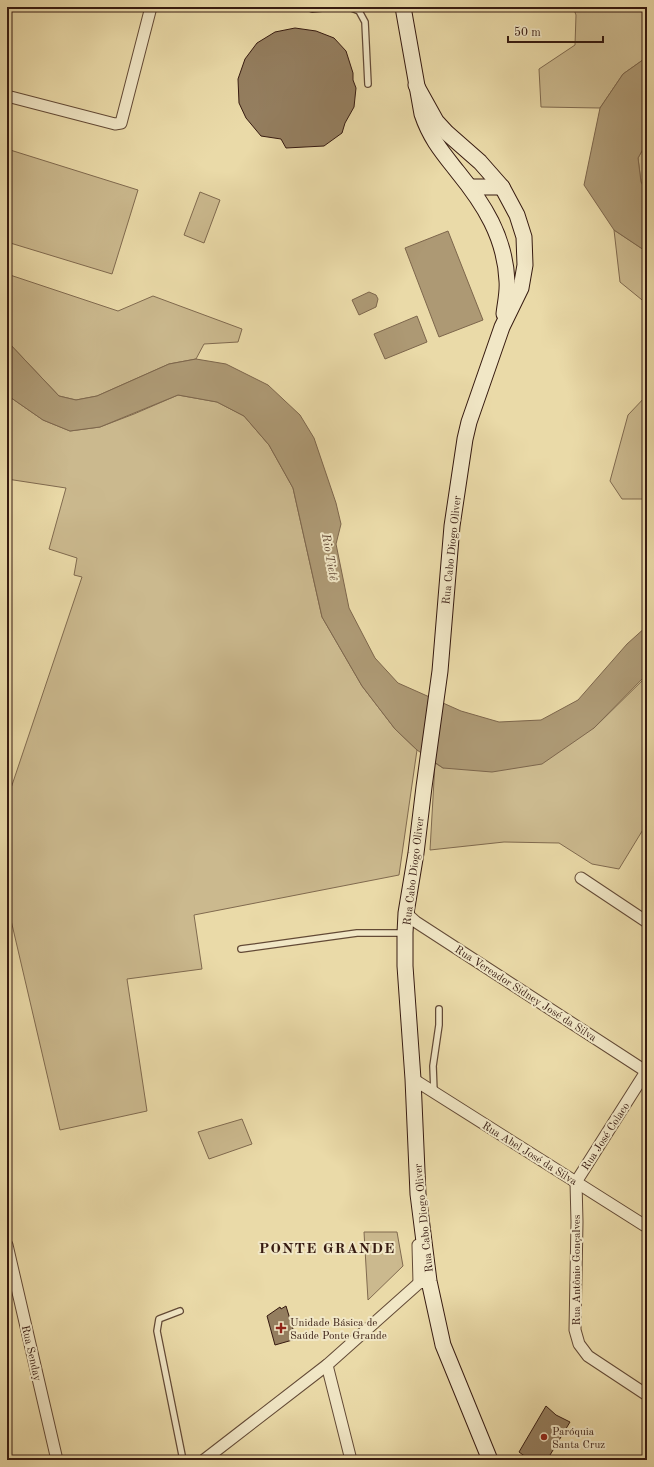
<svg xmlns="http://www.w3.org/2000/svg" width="654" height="1467" font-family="'Old Standard TT',serif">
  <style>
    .green { fill: #cbb98e; stroke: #806a4f }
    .water { fill: #ad9974; stroke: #7d664c }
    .building { fill: #947e5f; stroke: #361a10 }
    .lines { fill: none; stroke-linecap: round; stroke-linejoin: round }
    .lane-casing { stroke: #634a36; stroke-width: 8 }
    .street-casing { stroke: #634a36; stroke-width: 13 }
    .secondary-casing { stroke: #361a10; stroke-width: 17 }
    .lane { stroke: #f1e7c6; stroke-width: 5.5 }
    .street { stroke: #f1e7c6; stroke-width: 11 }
    .secondary { stroke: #f1e7c6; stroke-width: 15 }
    .poi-dot { fill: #8f2418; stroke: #f1e7c6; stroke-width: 1.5 }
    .labels { text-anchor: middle; stroke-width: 4; stroke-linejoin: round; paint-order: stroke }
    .street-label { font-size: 11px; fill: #361a10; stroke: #f1e7c6 }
    .poi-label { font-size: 11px; fill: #361a10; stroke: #f1e7c6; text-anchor: start }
    .water-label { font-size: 12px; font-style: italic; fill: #604633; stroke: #f1e7c6 }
    .district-label { font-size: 15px; font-weight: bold; letter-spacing: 1px; fill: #361a10; stroke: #f1e7c6 }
  </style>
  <rect width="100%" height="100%" fill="#eadaa8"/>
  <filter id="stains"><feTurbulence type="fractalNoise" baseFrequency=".005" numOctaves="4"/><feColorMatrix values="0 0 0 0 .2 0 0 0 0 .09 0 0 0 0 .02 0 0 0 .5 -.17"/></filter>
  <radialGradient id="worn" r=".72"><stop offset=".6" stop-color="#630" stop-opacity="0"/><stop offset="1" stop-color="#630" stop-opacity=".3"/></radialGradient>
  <g class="green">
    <polygon points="573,7 647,7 647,57 623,74 600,108 541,107 539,69 575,45 576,15"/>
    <polygon points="647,142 647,193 641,182 638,158"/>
    <polygon points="7,149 138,190 112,274 7,242"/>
    <polygon points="200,192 220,200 204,243 184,235"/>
    <polygon points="614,230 647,252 647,304 620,282"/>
    <polygon points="7,274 118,311 153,296 242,329 238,342 204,344 196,359 169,364 97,396 76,400 59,396 7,341"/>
    <polygon points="7,395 43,420 70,431 100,427 134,414 178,395 217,402 244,416 269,445 293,488 322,617 362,686 395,729 417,750 399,875 194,915 202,969 127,979 147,1111 60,1130 7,903 7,800 82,577 74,575 77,558 49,549 66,488 7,479"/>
    <polygon points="647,395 646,499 622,499 610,481 628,415"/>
    <polygon points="647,676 647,823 619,869 592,864 559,843 504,842 430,850 435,763 443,768 594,728"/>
    <polygon points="242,1119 252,1144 209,1159 198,1132"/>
    <polygon points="364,1232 397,1232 403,1266 368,1300"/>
  </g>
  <g class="water">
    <polygon points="647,57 647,142 638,158 641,182 647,193 647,252 614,230 584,185 600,108 623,74"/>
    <polygon points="448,231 483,320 439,337 405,248"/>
    <polygon points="369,292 376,295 378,299 376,307 359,315 352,300"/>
    <polygon points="417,316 427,342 385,359 374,334"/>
    <polygon points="7,341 59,396 76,400 97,396 169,364 196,359 226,364 268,385 300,415 314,438 336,503 341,524 336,544 349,608 375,658 398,683 461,711 499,722 541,720 578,700 627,644 647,626 647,674 594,728 542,764 492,772 443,768 417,750 395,729 362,686 322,617 293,488 269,445 244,416 217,402 178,395 100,427 70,431 43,420 7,395"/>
  </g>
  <g class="building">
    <polygon points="295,28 316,31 334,38 346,51 353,73 353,80 356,88 354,107 345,123 342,133 324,146 286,148 281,139 261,136 246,118 239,103 238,79 245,59 257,43 275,32"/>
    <polygon points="286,1306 296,1339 275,1345 267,1316 280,1307 281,1309"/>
    <polygon points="546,1406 556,1415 570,1422 547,1460 530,1460 519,1452"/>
  </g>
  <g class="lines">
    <g class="lane-casing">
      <g id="lane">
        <polyline points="308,7 312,9 332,7"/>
        <polyline points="349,7 359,11 365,22 368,84"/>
        <polyline points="241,949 357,933 405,933"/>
        <polyline points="434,1092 433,1066 439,1025 439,1009"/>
        <polyline points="180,1311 159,1319 157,1331 183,1460"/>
      </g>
    </g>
    <g class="street-casing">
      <g id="street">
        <polyline points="7,96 115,124 121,123 151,7"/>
        <polyline points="581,878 647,922"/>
        <polyline points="406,913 416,922 647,1072"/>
        <polyline points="413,1079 647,1227"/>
        <polyline points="576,1182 577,1222 575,1330 579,1344 588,1356 647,1395"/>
        <polyline points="576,1182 647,1070"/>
        <polyline points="7,1245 57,1460"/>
        <polyline points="418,1245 419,1283"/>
        <polyline points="327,1365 351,1460"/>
        <polyline points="204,1460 327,1365 419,1283 429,1281"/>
      </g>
    </g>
    <g class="secondary-casing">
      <g id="secondary">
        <path d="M 403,7 L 422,114 C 430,138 442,152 457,171 C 484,204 505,237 507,281 C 508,292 505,304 504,314"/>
        <polyline points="416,85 436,121 447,133 480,162 502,187 517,215 524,237 525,265 521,288 502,327 469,422 465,439 452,526 440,671 424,787 416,853 406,913 405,933 405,966 413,1079 418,1194 429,1281 443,1345 490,1460"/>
        <polyline points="470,187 502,187"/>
      </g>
    </g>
    <use href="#lane" class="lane"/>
    <use href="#street" class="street"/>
    <use href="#secondary" class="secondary"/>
  </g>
  <g class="poi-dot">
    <path d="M279 1322h4v4h4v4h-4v4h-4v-4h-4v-4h4z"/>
    <circle cx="544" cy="1437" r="4"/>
  </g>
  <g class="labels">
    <g class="street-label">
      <text transform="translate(451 550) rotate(-84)" y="4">Rua Cabo Diogo Oliver</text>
      <text transform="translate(413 871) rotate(-83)" y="4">Rua Cabo Diogo Oliver</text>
      <text transform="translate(526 993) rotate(33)" y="4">Rua Vereador Sidney José da Silva</text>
      <text transform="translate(605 1136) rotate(-57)" y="4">Rua José Colaco</text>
      <text transform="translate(530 1153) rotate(32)" y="4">Rua Abel José da Silva</text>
      <text transform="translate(423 1218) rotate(-96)" y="4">Rua Cabo Diogo Oliver</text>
      <text transform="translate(576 1270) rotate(-90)" y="4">Rua Antônio Gonçalves</text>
      <text transform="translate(32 1353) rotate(77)" y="4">Rua Senday</text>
    </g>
    <g class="poi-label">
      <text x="290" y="1326">Unidade Básica de<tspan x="290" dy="13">Saúde Ponte Grande</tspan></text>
      <text x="552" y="1435">Paróquia<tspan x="552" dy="13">Santa Cruz</tspan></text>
    </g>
    <g class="water-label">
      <text transform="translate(330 557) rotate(80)" y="4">Rio Tietê</text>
    </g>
    <g class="district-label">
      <text x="327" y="1253">PONTE GRANDE</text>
    </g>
  </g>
  <rect width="654" height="1467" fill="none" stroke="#eadaa8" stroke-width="24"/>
  <rect x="8" y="8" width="638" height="1451" fill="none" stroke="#361a10" stroke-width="2"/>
  <rect x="12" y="12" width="630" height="1443" fill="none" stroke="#361a10"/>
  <path d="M508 36v6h95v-6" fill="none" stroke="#361a10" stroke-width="2"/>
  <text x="514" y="36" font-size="12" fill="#361a10" stroke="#f1e7c6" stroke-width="3" paint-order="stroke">50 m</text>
  <rect width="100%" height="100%" filter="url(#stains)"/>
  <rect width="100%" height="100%" fill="url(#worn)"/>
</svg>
